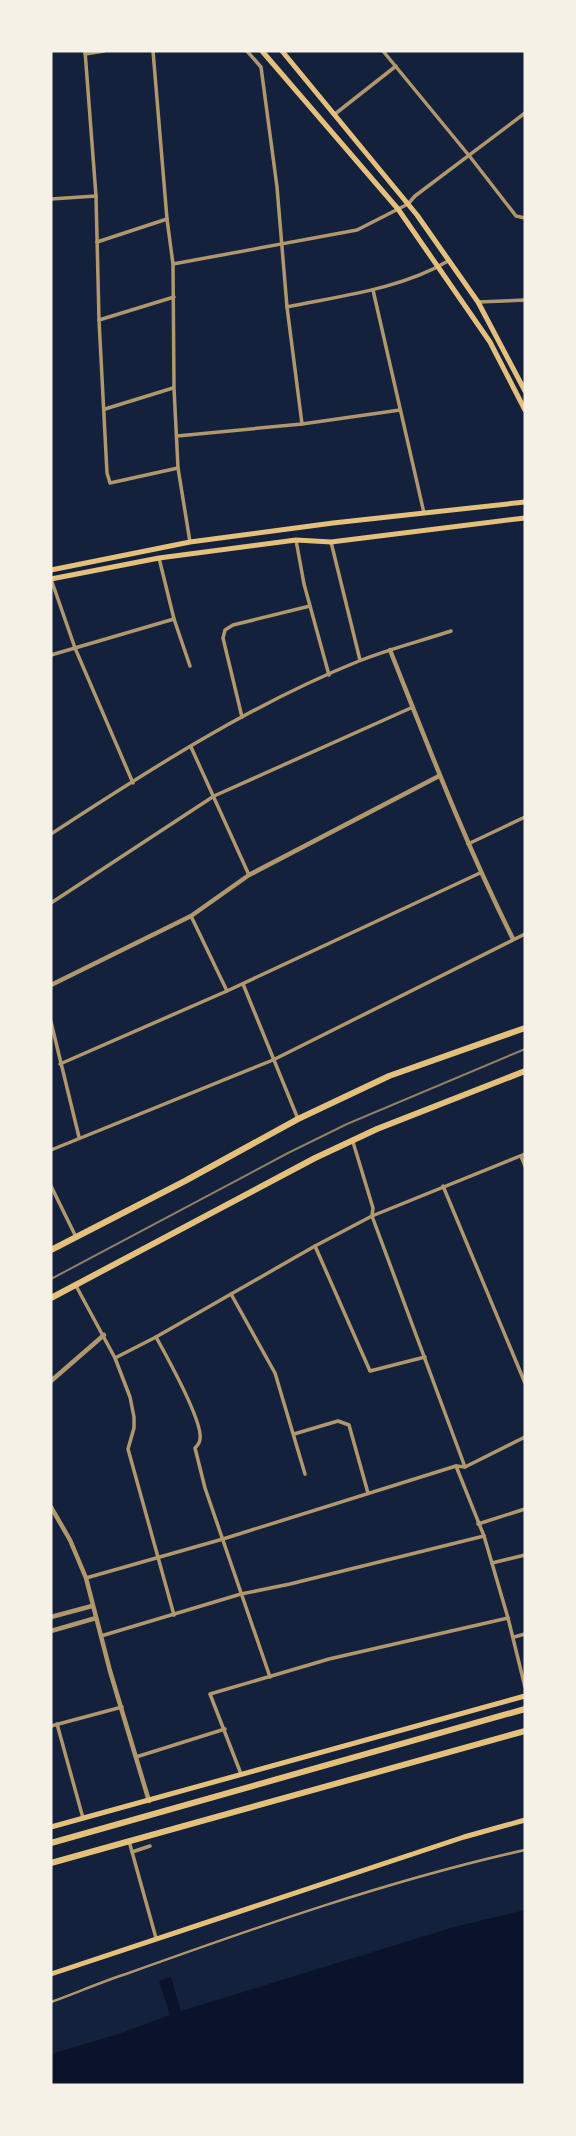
<svg xmlns="http://www.w3.org/2000/svg" width="576" height="2136" font-family="'Open Sans',sans-serif">
  <style>
    .water { fill: #0b132b }
    .lines { fill: none; stroke-linecap: round; stroke-linejoin: round }
    .pedestrian { stroke: #b1986c; stroke-width: 2.5 }
    .minor { stroke: #b1986c; stroke-width: 3.5 }
    .tertiary { stroke: #b1986c; stroke-width: 4.5 }
    .secondary { stroke: #e5c07b; stroke-width: 5 }
    .primary { stroke: #e5c07b; stroke-width: 6 }
    .trunk { stroke: #e5c07b; stroke-width: 6 }
    .tram { stroke: #918062; stroke-width: 2 }
  </style>
  <rect width="100%" height="100%" fill="#14213d"/>
  <polygon class="water" points="525,1910 525,2085 51,2085 51,2054 118,2034 170,2015 159,1981 171,1977 181,2011 454,1927"/>
  <g class="lines">
    <path class="pedestrian" d="M 51,2002 C 76,1993 101,1982 126,1974 C 257,1927 390,1880 525,1850"/>
    <g class="minor">
      <polyline points="85,51 96,196 99,320 107,473 110,483 178,468"/>
      <polyline points="153,51 167,219"/>
      <path d="M 247,51 L 261,67 L 277,187 L 287,307 C 340,296 401,289 448,261"/>
      <polyline points="383,51 471,158 516,216 525,218"/>
      <polyline points="85,54 104,51"/>
      <polyline points="335,114 396,66"/>
      <polyline points="51,199 96,196"/>
      <polyline points="97,242 167,219 173,264 174,388 178,468 190,542"/>
      <polyline points="173,264 357,230 408,204 415,196 525,113"/>
      <polyline points="373,290 424,513"/>
      <polyline points="478,302 525,300"/>
      <polyline points="287,307 302,424"/>
      <polyline points="99,320 174,297"/>
      <polyline points="105,409 173,388"/>
      <polyline points="177,436 302,424 400,410"/>
      <polyline points="296,540 304,584 329,675"/>
      <polyline points="331,542 360,660"/>
      <polyline points="159,558 174,619 190,666"/>
      <polyline points="51,579 75,648 133,783"/>
      <polyline points="51,655 174,619"/>
      <polyline points="242,717 223,638 225,630 233,625 310,606"/>
      <polyline points="191,747 249,875"/>
      <path d="M 51,834 C 149,770 250,705 359,661 C 389,649 421,641 451,631"/>
      <polyline points="468,844 525,817"/>
      <polyline points="51,903 214,796 413,707"/>
      <polyline points="191,916 227,991"/>
      <polyline points="243,984 298,1119"/>
      <polyline points="51,1022 79,1137"/>
      <polyline points="60,1064 227,991 480,873"/>
      <polyline points="353,1142 373,1208 372,1216 525,1154"/>
      <polyline points="51,1150 273,1060 525,934"/>
      <polyline points="521,1156 525,1166"/>
      <polyline points="51,1186 76,1237"/>
      <polyline points="443,1186 525,1383"/>
      <polyline points="315,1246 370,1371 425,1357"/>
      <polyline points="75,1284 115,1358 130,1397 134,1417 134,1428 128,1449 174,1615"/>
      <polyline points="231,1294 275,1373 305,1474"/>
      <polyline points="156,1337 315,1246 372,1216 465,1467"/>
      <path d="M 115,1358 L 156,1337 C 166,1355 203,1422 200,1439 C 200,1442 197,1446 195,1448 L 205,1488 L 270,1677"/>
      <polyline points="294,1434 338,1421 349,1425 368,1493"/>
      <polyline points="456,1466 484,1536 508,1618 525,1687"/>
      <polyline points="478,1524 525,1509"/>
      <polyline points="492,1563 525,1555"/>
      <polyline points="86,1578 223,1539 456,1466 465,1467 525,1437"/>
      <polyline points="101,1636 241,1594 290,1584 484,1536"/>
      <polyline points="514,1637 525,1634"/>
      <polyline points="57,1724 83,1818"/>
      <polyline points="51,1726 122,1707"/>
      <polyline points="136,1757 225,1729"/>
      <polyline points="241,1774 210,1694 329,1659 508,1618"/>
      <polyline points="129,1841 156,1938"/>
      <polyline points="132,1852 150,1846"/>
    </g>
    <g class="tertiary">
      <path d="M 390,650 C 429,748 466,845 513,939"/>
      <polyline points="51,985 191,916 249,875 439,776"/>
      <polyline points="51,1381 104,1335"/>
      <polyline points="51,1507 70,1540 86,1578 110,1671 149,1801"/>
      <polyline points="51,1617 92,1606"/>
      <polyline points="51,1631 96,1618"/>
    </g>
    <g class="secondary">
      <polyline points="262,51 398,209 490,342 525,410"/>
      <polyline points="282,51 417,215 478,302 525,391"/>
      <polyline points="51,570 190,542 333,523 525,502"/>
      <polyline points="51,579 159,558 296,540 331,542 525,518"/>
      <polyline points="51,1827 525,1696"/>
      <polyline points="51,1974 464,1837 525,1820"/>
    </g>
    <g class="primary">
      <polyline points="51,1250 185,1181 298,1119 389,1076 525,1028"/>
      <polyline points="51,1298 315,1158 377,1129 525,1071"/>
    </g>
    <g class="trunk">
      <polyline points="51,1843 525,1709"/>
      <polyline points="51,1863 525,1731"/>
    </g>
    <polyline class="tram" points="51,1279 288,1153 347,1124 525,1049"/>
  </g>
  <rect width="576" height="2136" fill="none" stroke="#f6f1e7" stroke-width="105"/>
</svg>
